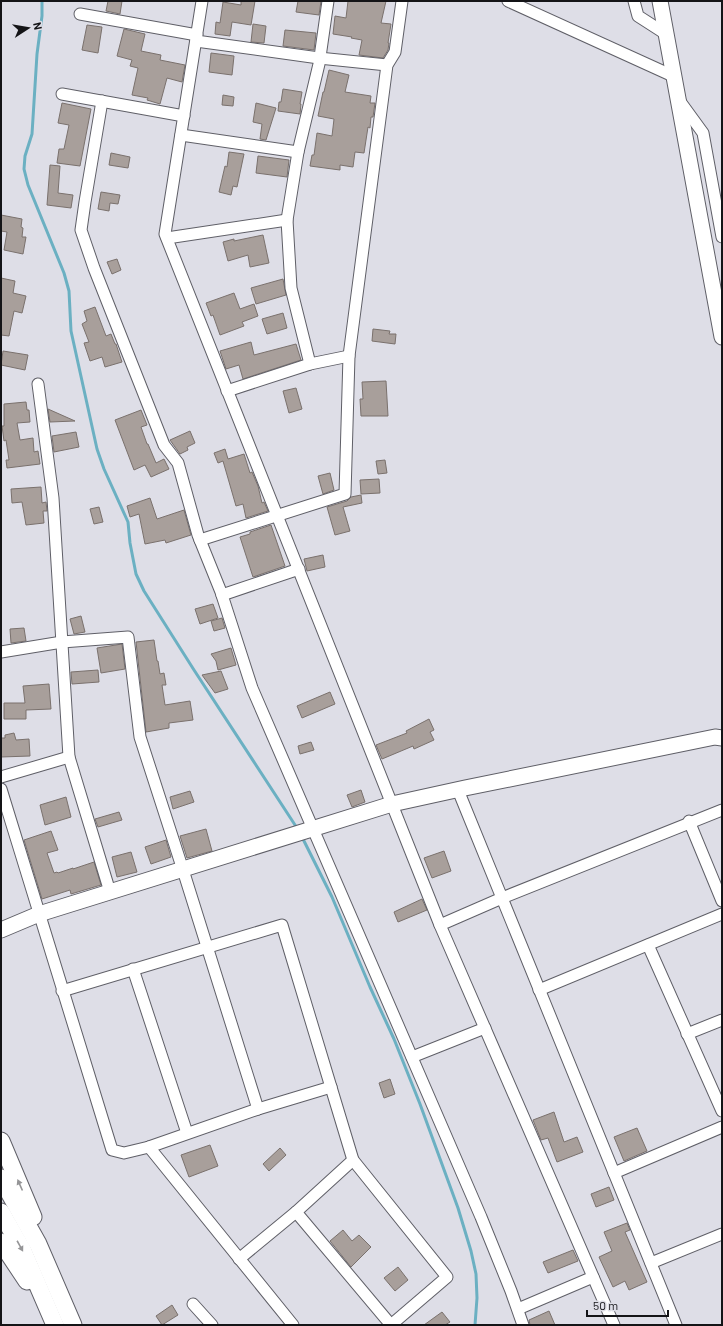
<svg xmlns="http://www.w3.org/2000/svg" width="723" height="1326" font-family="Barlow,sans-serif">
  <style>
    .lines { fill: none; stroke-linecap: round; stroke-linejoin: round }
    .stream { stroke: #6bb0c2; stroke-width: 3 }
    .building { fill: #a89f9b; stroke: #7a716d }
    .street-casing { stroke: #5f5f67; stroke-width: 13 }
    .secondary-casing { stroke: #5f5f67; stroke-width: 17 }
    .primary-casing { stroke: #5f5f67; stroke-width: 19 }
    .street { stroke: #fff; stroke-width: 11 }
    .secondary { stroke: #fff; stroke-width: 15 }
    .primary { stroke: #fff; stroke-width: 17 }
    .oneway { fill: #959597 }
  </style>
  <rect width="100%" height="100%" fill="#dedee7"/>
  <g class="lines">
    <g class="stream">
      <polyline points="42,1 42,16 37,54 32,134 25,156 24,169 28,185 64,273 69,291 71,331 97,449 104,469 128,522 130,543 136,574 144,591 194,670 297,828"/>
      <polyline points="302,837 332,897 370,987 394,1039 420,1104 458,1208 471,1251 476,1274 477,1298 475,1325"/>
    </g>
  </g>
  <g class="building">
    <polygon points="108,1 122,1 120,14 106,11"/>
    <polygon points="241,1 255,1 251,25 232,22 230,36 215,34 216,22 220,23 223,2 241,5"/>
    <polygon points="298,1 321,1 319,15 296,12"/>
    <polygon points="348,1 386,1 381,23 391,24 388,43 389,43 388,50 383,58 359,55 362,40 351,38 352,37 333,34 335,16 346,18"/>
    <polygon points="253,24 266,26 264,43 251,42"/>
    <polygon points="87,25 102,27 98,53 82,50"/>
    <polygon points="124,29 145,34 141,51 161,55 160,60 185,65 182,82 167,78 160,104 147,100 148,98 132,95 138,68 130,66 132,60 117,56"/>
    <polygon points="285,30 316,33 314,50 283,46"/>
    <polygon points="211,53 234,56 232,75 209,72"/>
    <polygon points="329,70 349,75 345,92 371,96 370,103 375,103 373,117 371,117 370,128 368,127 364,153 355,152 353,167 340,165 340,170 310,166 312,155 314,155 317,133 332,136 334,119 318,116 323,92 324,92"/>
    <polygon points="283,89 302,92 300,104 301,104 300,114 278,111 279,102 281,102"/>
    <polygon points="223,95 234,97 233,106 222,105"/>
    <polygon points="62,103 91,109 80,166 57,163 59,149 64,149 69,125 58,123"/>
    <polygon points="256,103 276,108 266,140 260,139 262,124 253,122"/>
    <polygon points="229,152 244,154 237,187 233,186 231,195 219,192 225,166 227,167"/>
    <polygon points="111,153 130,157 128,168 109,165"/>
    <polygon points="258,156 289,160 287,177 256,173"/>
    <polygon points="50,165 60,166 58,193 73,195 71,208 47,205"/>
    <polygon points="101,192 120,195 118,204 110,203 109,211 98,209"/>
    <polygon points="1,215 22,219 21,227 23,228 22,237 26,237 23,254 4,250 7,232 1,231"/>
    <polygon points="263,235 269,263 250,267 248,255 228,261 223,242 234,239 234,241"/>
    <polygon points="117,259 121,270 112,274 107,262"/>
    <polygon points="1,278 15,281 13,293 26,296 22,313 14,311 9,336 1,335"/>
    <polygon points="283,279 286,295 256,304 251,288"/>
    <polygon points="234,293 240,309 254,304 258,316 242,322 244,326 220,335 213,315 211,316 206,303"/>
    <polygon points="95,307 106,336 111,334 115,344 116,344 122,362 105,367 102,357 90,361 84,343 89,342 82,324 87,321 84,311"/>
    <polygon points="283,313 287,328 267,334 262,319"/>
    <polygon points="373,329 390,331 389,334 396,334 395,344 372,341"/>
    <polygon points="251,342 254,355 296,344 301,360 243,379 239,365 226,369 220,351"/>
    <polygon points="3,351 28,355 25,370 1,365"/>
    <polygon points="386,381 388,416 361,416 360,399 363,399 362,382"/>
    <polygon points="296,388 302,409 289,413 283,391"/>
    <polygon points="26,402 27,410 29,410 30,422 17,423 20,440 33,438 34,452 38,451 40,464 7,468 6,460 9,460 6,440 4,441 2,426 4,426 4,404"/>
    <polygon points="48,409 75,421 50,422"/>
    <polygon points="141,410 147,425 141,427 147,444 148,444 156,463 164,459 169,469 151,477 145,465 134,470 115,420"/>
    <polygon points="190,431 195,443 187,447 188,450 180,454 170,440"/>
    <polygon points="76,432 79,447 54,452 52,436"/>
    <polygon points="225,449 228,459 244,454 250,473 252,472 258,486 262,503 264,502 268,511 246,518 243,504 236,506 223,461 218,463 214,453"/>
    <polygon points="385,460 387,473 378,474 376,461"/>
    <polygon points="330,473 334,490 323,494 318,476"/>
    <polygon points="379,479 380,493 361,494 360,480"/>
    <polygon points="41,487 42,503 46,502 47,511 43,511 44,523 26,525 22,502 12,503 11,489"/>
    <polygon points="361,495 362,503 343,507 350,531 335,535 327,507 347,501 351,497"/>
    <polygon points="150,498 157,519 184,510 191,535 166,543 165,540 145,544 139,514 130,517 127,506"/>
    <polygon points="99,507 103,522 94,524 90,509"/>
    <polygon points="271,525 285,566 253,577 240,537 250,534 250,532"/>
    <polygon points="323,555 325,567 307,571 304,559"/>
    <polygon points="213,604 218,618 200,624 195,609"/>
    <polygon points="81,616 85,632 74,634 70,619"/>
    <polygon points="222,618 225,628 214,631 211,621"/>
    <polygon points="24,628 26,641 11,643 10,629"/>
    <polygon points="154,640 157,661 158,661 160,674 164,673 166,685 162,685 165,705 190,701 193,720 169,723 169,728 146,732 136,642"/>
    <polygon points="122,644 125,669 101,673 97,648"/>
    <polygon points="231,648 236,665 218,670 216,661 211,654"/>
    <polygon points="98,670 99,682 72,684 71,672"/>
    <polygon points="221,671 228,689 215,693 202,675"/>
    <polygon points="49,684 51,709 26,710 26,719 4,719 4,703 25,703 23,686"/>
    <polygon points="330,692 335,704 302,718 297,706"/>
    <polygon points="429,719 434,730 430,732 434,740 414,749 413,746 382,759 376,745 407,733 406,731"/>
    <polygon points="14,733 16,740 29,739 30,756 1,757 1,738 5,738 5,735"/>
    <polygon points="311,742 314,750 300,754 298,746"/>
    <polygon points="361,790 365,802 352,807 347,795"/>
    <polygon points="190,791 194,802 173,809 170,797"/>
    <polygon points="66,797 71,817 45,825 40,805"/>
    <polygon points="119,812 122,820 98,827 95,819"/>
    <polygon points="206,829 212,851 187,858 180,836"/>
    <polygon points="51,831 58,850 47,853 54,873 57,872 58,873 73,868 73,869 94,862 101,885 71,894 70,890 42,899 24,840"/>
    <polygon points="166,840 171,857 151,864 145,847"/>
    <polygon points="444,851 451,871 432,878 424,858"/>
    <polygon points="131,852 137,872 117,877 112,857"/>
    <polygon points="422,899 427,910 398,922 394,912"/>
    <polygon points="390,1079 395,1094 384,1098 379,1083"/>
    <polygon points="554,1112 564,1142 577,1137 583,1152 557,1162 548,1138 541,1140 533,1120"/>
    <polygon points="637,1128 647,1151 624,1161 614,1137"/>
    <polygon points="210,1145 218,1166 189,1177 181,1155"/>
    <polygon points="280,1148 286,1155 269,1171 263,1164"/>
    <polygon points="609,1187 614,1200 596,1207 591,1194"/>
    <polygon points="627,1223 630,1230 625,1232 647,1282 629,1290 625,1281 613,1287 599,1257 612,1251 604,1232"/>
    <polygon points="343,1230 352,1241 359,1235 371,1247 351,1267 330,1241"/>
    <polygon points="573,1250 578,1261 548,1273 543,1262"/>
    <polygon points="398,1267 408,1280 395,1291 384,1278"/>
    <polygon points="172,1305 178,1315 162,1325 156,1316"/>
    <polygon points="549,1311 555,1325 530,1325 529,1320"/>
    <polygon points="442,1312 450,1322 445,1325 424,1325"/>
  </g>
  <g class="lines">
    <g class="street-casing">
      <g id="street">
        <polyline points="202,1 165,234 440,925 614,1325"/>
        <polyline points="508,1 673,76"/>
        <polyline points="634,1 638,16 666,34"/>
        <polyline points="80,14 197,35"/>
        <polyline points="196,41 319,58 387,65"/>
        <polyline points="62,94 184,116"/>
        <polyline points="679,100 703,133 722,237"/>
        <polyline points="102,101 85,202 81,230 94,268 164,445 178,463 198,535 221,592 252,688 481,1217 511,1291 523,1325"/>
        <polyline points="181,135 298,152"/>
        <polyline points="167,238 287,220"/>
        <polyline points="310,364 291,288 287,220 298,152 319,64 328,1"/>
        <polyline points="38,384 53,498 69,757 110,892"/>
        <polyline points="227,391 310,364 349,356"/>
        <polyline points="200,540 345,494 349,356 387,65 395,52 402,1"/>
        <polyline points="222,595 299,569"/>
        <polyline points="1,652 62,642 128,637 140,737 183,870 258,1109"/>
        <polyline points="1,777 69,757"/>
        <polyline points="1,789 112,1150 124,1153 149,1147 258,1109 331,1087"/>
        <polyline points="458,790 676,1325"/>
        <polyline points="689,821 722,901"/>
        <polyline points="440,925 502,898 722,810"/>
        <polyline points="648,945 722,1111"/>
        <polyline points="133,969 187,1133"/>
        <polyline points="539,990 722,914"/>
        <polyline points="62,991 282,925 353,1160 447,1277 391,1325"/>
        <polyline points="687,1034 722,1020"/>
        <polyline points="412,1057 485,1028"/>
        <polyline points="149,1147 293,1325"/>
        <polyline points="614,1173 722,1127"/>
        <polyline points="296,1212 391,1325"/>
        <polyline points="239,1259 296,1212 353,1160"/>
        <polyline points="651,1263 722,1234"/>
        <polyline points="193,1304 212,1325"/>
        <polyline points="518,1309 593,1277"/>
      </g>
    </g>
    <g class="secondary-casing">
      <g id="secondary">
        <polyline points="660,1 722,337"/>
        <polyline points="1,930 39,914 392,804 465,788 715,737 722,738"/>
      </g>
    </g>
    <g class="primary-casing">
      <g id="primary">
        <polyline points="1,1141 33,1217"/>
        <polyline points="1,1178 38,1244 73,1325"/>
        <polyline points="1,1212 23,1251 55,1325"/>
        <polyline points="1,1242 27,1281"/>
      </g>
    </g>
    <use href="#street" class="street"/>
    <use href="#secondary" class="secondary"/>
    <use href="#primary" class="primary"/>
  </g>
  <defs><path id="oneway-solid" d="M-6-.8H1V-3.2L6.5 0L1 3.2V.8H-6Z"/></defs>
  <g class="oneway">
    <use href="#oneway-solid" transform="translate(20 1185) rotate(-114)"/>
    <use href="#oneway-solid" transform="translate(20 1246) rotate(61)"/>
  </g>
  <rect width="723" height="1326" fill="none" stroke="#141417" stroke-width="4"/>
  <g transform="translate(28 28) rotate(78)" stroke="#dedee7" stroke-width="3" paint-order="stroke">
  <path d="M0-3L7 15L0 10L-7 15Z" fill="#141417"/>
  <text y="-6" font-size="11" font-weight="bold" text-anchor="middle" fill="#141417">N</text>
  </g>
  <path d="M587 1310v6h81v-6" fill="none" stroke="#141417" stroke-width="2"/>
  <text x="593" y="1310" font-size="12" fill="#141417" stroke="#dedee7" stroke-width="3" paint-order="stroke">50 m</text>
</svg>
